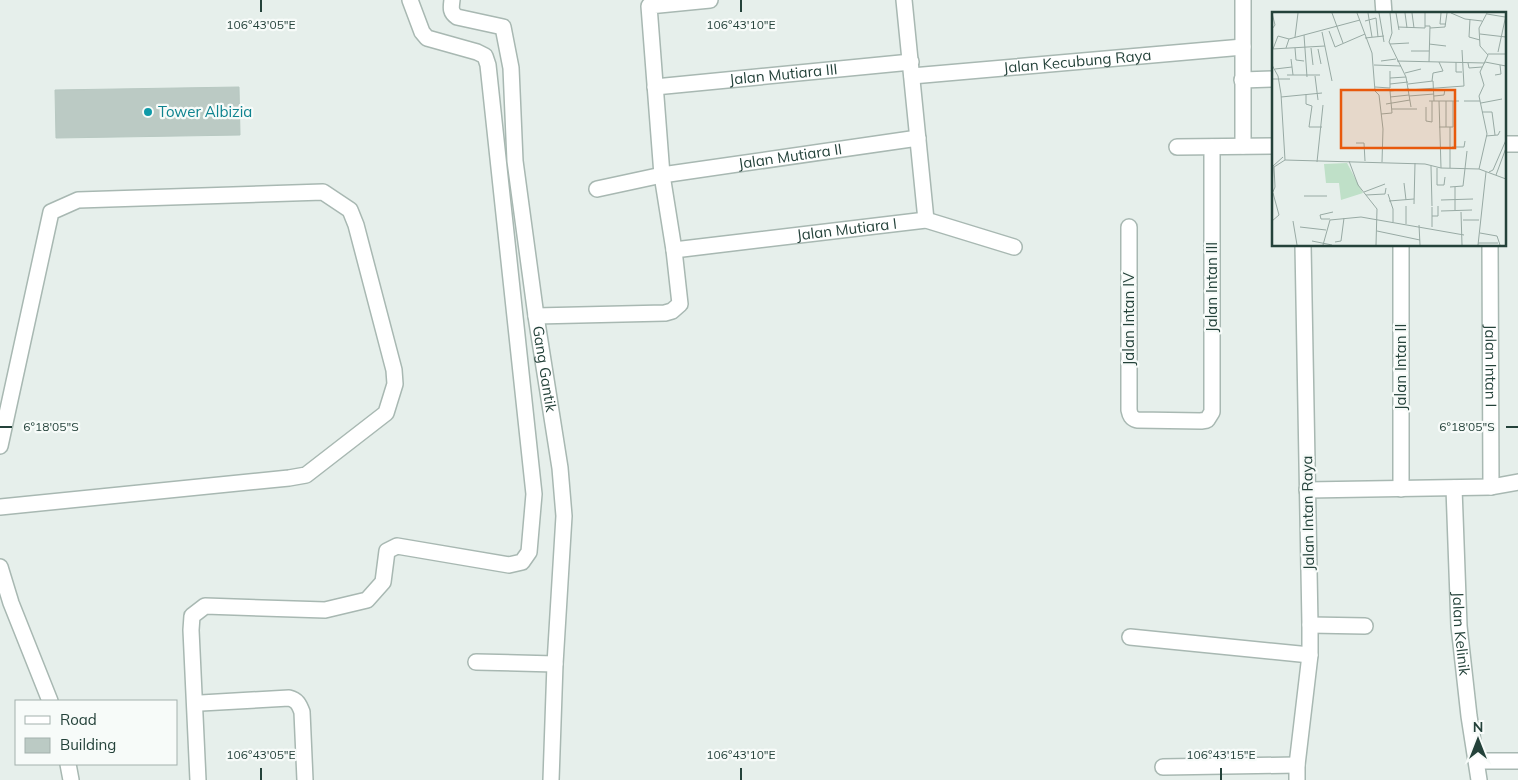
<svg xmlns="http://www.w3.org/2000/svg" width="1518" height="780" font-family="Mulish,sans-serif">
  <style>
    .building { fill: #bbcac4; stroke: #b8c9c2 }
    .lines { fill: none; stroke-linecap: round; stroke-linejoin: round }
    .minor-casing { stroke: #a8b8b2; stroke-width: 18 }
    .minor { stroke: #fff; stroke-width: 15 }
    .ticks { fill: none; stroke: #24423a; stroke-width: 2 }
    .culture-dot { fill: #0f9aa8; stroke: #f7fbf9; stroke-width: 2 }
    .labels { text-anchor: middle; stroke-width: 4.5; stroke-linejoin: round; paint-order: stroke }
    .street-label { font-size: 15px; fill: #24423a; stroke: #f7fbf9 }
    .culture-label { font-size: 15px; fill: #0d838f; stroke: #f7fbf9; text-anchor: start }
    .inset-road { fill: none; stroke: #98aaa4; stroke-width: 1 }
    .view { fill: #e8590c; fill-opacity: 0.15; stroke: #e8590c; stroke-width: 2.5 }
    .inset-edge { fill: none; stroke: #24423a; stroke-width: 2.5 }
    .ticks-label { font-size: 12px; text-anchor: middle; fill: #24423a; stroke: #f7fbf9; stroke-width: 4.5; stroke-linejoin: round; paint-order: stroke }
  </style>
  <rect width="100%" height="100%" fill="#e6efeb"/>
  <polygon class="building" points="239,87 240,135 56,138 55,90"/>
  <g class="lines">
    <g class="minor-casing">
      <g id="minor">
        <path id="s1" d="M 452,0 C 451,8 450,12 457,17 L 503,27 L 511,68 L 515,161 L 536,316 L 560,468 L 564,516 L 555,664 L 551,780"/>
        <polyline points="904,0 926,220"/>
        <polyline points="1383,0 1384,14"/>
        <path id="s2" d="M 912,76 L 1243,47"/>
        <polyline points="1242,80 1273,79"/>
        <path id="s3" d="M 655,87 L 911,62"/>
        <polyline points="1504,144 1518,144"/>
        <polyline points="1243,146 1243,0"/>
        <polyline points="1177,147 1273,146"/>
        <path id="s4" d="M 597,189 L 662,175 L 918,138"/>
        <path d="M 1129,227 L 1129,410 C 1130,415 1131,418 1137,420 L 1201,421 L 1207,420 L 1212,412 L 1212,147"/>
        <polyline points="1401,245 1401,489"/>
        <path id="s5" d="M 1490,245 L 1491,487"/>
        <path id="s6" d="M 674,250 L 926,220 L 1014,247"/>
        <polyline points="536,316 665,313 672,311 680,304 674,250 662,175 649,6 710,0"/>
        <polyline points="0,446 51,212 78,200 323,192 350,210 356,225 394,370 395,384 386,413 306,475 289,478 0,507"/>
        <path id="s7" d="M 1454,488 L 1459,626 L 1469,716 L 1479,780"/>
        <polyline points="1307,490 1491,487 1518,482"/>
        <polyline points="0,567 11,603 50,701"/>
        <polyline points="1310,625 1365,626"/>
        <polyline points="1130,637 1310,655"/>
        <polyline points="476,662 555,664"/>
        <path d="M 201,703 L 289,698 C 297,700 299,704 302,712 L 305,780"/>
        <polyline points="1477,761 1518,761"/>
        <polyline points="68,764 71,780"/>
        <polyline points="1163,767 1297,765"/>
        <polyline points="198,780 191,630 192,616 205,606 325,610 367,600 383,582 387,551 397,546 509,565 522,562 529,552 534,494 488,65 485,56 477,52 427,38 422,32 410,0"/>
        <polyline points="1297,780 1297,765 1310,655 1310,625 1303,245"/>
      </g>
    </g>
    <use href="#minor" class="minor"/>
  </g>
  <path class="ticks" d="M 261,0 L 261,12M 741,0 L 741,12M 0,427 L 12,427M 1506,427 L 1518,427M 261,768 L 261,780M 741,768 L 741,780M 1221,768 L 1221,780"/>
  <circle class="culture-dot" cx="148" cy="112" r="5"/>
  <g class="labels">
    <g class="street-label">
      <text dy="5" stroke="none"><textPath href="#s2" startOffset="166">Jalan Kecubung Raya</textPath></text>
      <text dy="5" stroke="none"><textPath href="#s3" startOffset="129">Jalan Mutiara III</textPath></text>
      <text dy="5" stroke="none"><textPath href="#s4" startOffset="196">Jalan Mutiara II</textPath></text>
      <text dy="5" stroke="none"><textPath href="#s6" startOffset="174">Jalan Mutiara I</textPath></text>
      <text transform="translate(1212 287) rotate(-90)" y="5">Jalan Intan III</text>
      <text transform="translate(1129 319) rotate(-90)" y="5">Jalan Intan IV</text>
      <text dy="5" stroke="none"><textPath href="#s5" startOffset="121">Jalan Intan I</textPath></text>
      <text transform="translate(1401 367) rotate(-90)" y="5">Jalan Intan II</text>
      <text dy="5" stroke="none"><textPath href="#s1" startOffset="411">Gang Gantik</textPath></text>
      <text transform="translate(1308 513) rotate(-91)" y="5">Jalan Intan Raya</text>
      <text dy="5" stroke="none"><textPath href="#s7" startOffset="146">Jalan Kelinik</textPath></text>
    </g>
    <g class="culture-label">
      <text x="158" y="117">Tower Albizia</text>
    </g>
  </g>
  <g transform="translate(1272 12)">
    <rect width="234" height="234" fill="#e6efeb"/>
    <path d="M 75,151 L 91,181 L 69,188 L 67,171 L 54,171 L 52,152 Z" fill="#bfe0c8"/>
    <path class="inset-road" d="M 60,1 L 71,31M 85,1 L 100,41 L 103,79 L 107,83 L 111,117 L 110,150M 96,1 L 100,25M 107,1 L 112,30M 118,1 L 120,21 L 117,30 L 134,65 L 139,95M 124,1 L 127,18M 133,1 L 135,16M 140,1 L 142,16M 169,1 L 168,12 L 174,12M 179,1 L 193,7 L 210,9M 215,2 L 233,5M 198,7 L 197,25 L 208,28M 93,9 L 104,6 L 106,25M 153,14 L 158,14 L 157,50M 126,15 L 153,16 L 153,1M 158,16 L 173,15 L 175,1M 0,17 L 3,13 L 0,1M 57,19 L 63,35 L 93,22M 50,20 L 60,69M 208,22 L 234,25M 32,23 L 35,65M 23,25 L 26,1M 93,26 L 112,24M 118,32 L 137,31M 157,32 L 174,34M 14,36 L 17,27 L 88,8M 23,36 L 24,48 L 32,49M 39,36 L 41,53M 0,37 L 53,34M 1,37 L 6,24 L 17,27M 46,37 L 49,52M 190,38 L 192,74M 139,39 L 157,39M 226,40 L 234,3M 216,42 L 234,42M 19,47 L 21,63M 109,49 L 124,47M 125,49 L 213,51M 184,50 L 184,60 L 190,60M 213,50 L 234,54M 196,51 L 197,56 L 210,55M 0,53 L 6,64 L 9,82 L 13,148 L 153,152 L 169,156 L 207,157 L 234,167M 102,53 L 129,54M 3,57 L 20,55M 133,61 L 149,57M 15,63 L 48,63M 223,63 L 229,62 L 228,53M 43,64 L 46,88M 118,66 L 134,65M 0,67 L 18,67M 160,69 L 161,61 L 171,59 L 167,50M 118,72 L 136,70M 136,72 L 161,69 L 162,89M 103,75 L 118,76 L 118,59M 137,78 L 192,74M 34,82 L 34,92 L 40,94 L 37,115 L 50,115M 137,84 L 162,82M 162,84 L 172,83 L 173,77M 9,85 L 50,81M 118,85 L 137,83M 157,89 L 187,89M 167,89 L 169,156M 174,89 L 174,115M 192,89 L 208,89M 209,91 L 230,87M 114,92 L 138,88M 154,95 L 154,109 L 160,110 L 160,89M 120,97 L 145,97M 210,100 L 220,100 L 223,123M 109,102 L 120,101 L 118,79 L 137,77M 167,115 L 181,115 L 181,89M 178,115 L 178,156M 214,124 L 226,123 L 228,119M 84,131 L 92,131 L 93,149M 180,135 L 192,135 L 193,129M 77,149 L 86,173 L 105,197 L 104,233M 45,150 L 51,93M 159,154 L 160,194M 165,156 L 165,173 L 172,173 L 173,165M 207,157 L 215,122 L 207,84 L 212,73 L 208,60 L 216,43 L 208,34 L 207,16 L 215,1M 217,160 L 221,158 L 234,128M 224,163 L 234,136M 132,171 L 134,188M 178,175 L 191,174 L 195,139M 183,175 L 183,198M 0,179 L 1,154 L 11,145M 92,180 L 113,172M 0,182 L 3,175 L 2,155 L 13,148M 116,182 L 121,197 L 121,210M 94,183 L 113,182 L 114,176M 32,184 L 55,184M 169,188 L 201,187M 117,189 L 142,187M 142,192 L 143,151M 160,195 L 160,215M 169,199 L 200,198M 189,200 L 190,233M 160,204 L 166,204 L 166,194M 58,207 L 49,207 L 48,203 L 61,200M 191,208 L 207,208M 0,209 L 7,203 L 1,181M 21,209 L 25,233M 134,212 L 134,194M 147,213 L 148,233M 28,215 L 54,218M 105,219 L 148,228M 208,221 L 225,224 L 228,233M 40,229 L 60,233M 63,230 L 69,229 L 72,206M 206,231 L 226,231M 51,233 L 58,208 L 89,205 L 192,223M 206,233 L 214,160"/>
    <path class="view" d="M 69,78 L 183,78 L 183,136 L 69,136 Z"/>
    <rect width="234" height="234" class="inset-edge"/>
  </g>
  <g class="ticks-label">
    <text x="261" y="29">106°43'05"E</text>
    <text x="741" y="29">106°43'10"E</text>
    <text x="51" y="431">6°18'05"S</text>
    <text x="1467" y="431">6°18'05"S</text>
    <text x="261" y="759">106°43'05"E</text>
    <text x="741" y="759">106°43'10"E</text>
    <text x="1221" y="759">106°43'15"E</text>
  </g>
  <rect x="15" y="700" width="162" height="65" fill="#f7fbf9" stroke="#a3b1ad"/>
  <rect x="25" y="716" width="25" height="8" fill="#ffffff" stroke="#a3b1ad"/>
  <text x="60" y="725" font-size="15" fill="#24423a">Road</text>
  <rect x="25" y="738" width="25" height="15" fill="#bbcac4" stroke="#a3b1ad"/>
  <text x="60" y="750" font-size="15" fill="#24423a">Building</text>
  <g transform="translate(1478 740)" stroke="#f7fbf9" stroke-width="4" paint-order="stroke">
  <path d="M0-4L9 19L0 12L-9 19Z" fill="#24423a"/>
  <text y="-8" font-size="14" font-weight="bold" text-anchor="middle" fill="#24423a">N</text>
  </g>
</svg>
